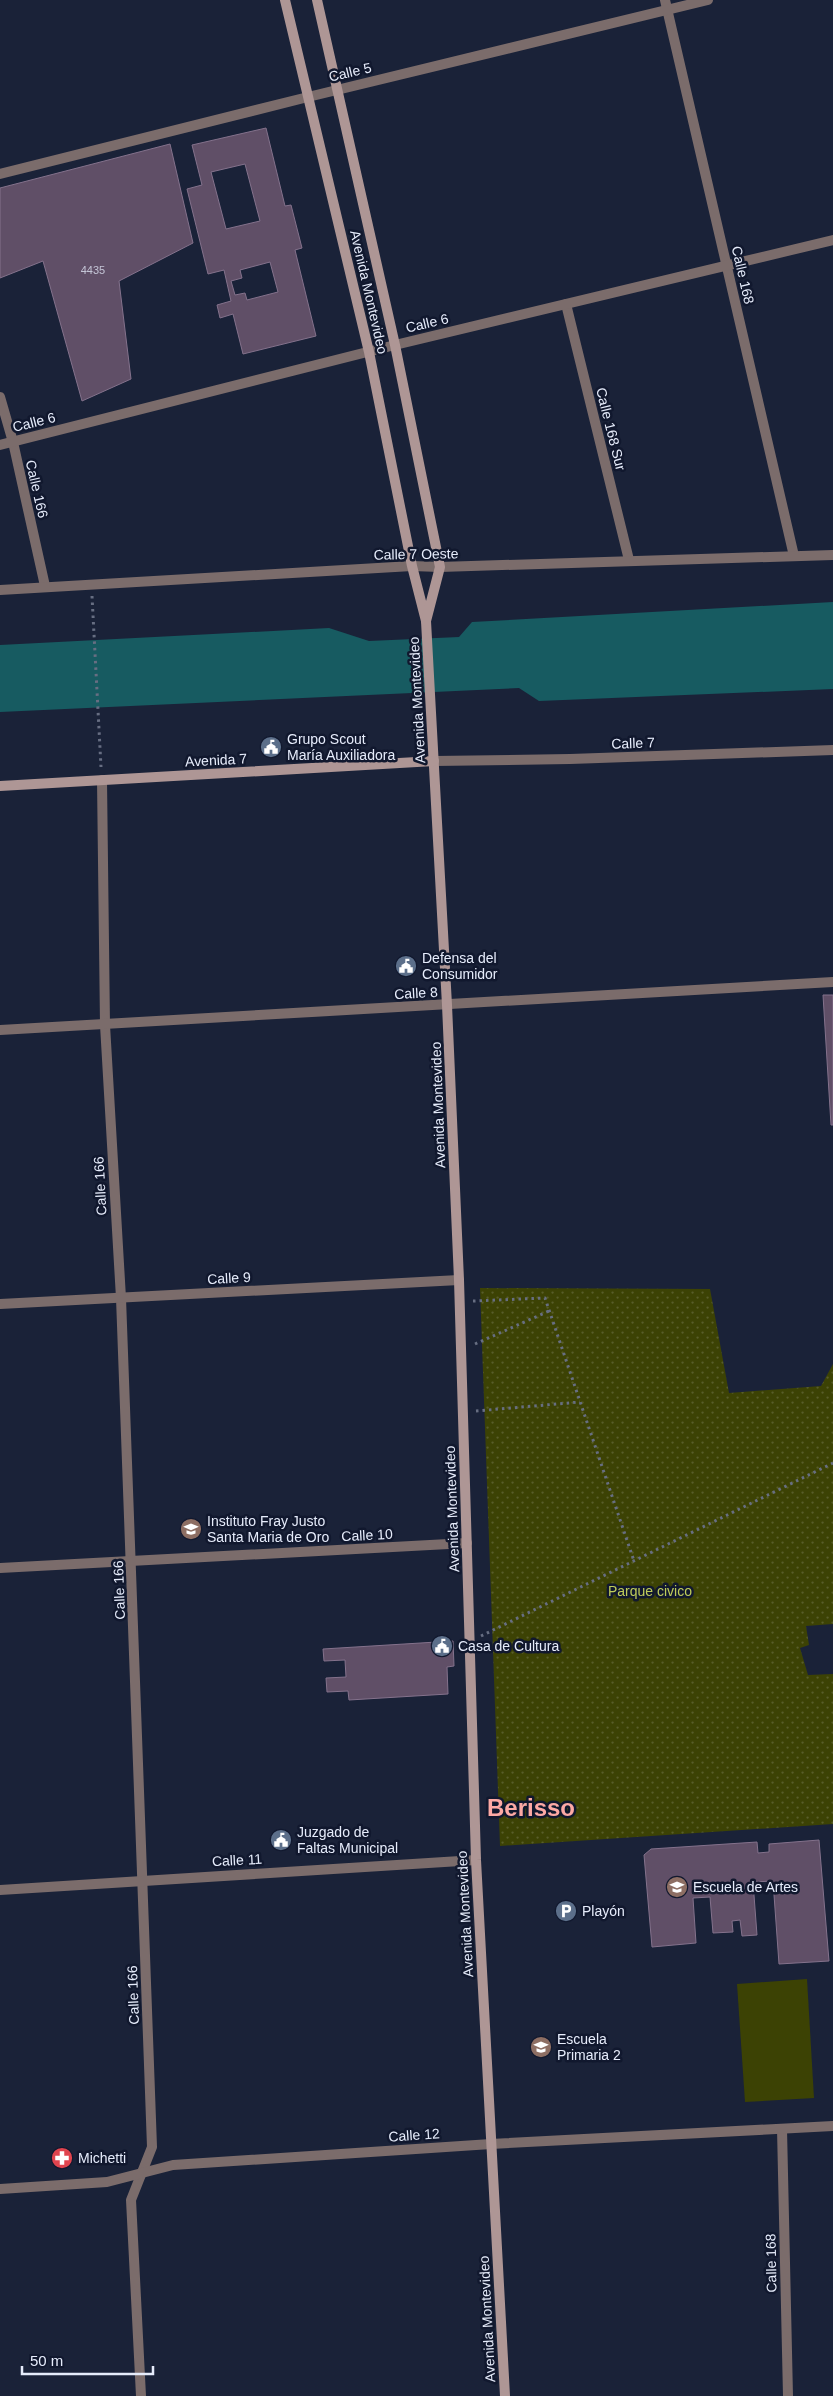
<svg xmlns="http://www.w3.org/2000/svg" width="833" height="2396" font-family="Arial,sans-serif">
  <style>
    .grass { fill: url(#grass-dots) }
    .garden { fill: #3c4204 }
    .water { fill: #175b61 }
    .building { fill: #604f67; stroke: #84728c; fill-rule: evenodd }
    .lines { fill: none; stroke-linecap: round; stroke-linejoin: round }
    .path { stroke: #676e82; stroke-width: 3; stroke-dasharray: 2.5 4; stroke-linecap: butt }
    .street { stroke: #7b6c6b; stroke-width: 10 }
    .secondary { stroke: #ae9695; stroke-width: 10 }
    .labels { text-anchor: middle; stroke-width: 5; stroke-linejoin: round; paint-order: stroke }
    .number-label { font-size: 11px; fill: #c4c5d6 }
    .street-label { font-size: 14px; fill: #e6ecfb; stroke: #11182e }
    .poi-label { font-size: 14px; fill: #e6ecfb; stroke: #11182e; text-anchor: start }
    .park-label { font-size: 14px; fill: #bfcc5a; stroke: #11182e }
    .town-label { font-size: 24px; font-weight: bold; fill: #fda9a4; stroke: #11182e }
  </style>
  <defs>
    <pattern id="grass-dots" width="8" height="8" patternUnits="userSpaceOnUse" patternTransform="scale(1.25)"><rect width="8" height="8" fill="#3c4204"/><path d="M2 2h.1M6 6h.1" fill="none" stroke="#585d2a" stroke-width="1.8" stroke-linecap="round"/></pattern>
  </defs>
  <rect width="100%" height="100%" fill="#1a2238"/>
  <polygon class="grass" points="480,1288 710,1289 729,1393 821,1386 833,1364 833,1624 806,1626 809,1645 800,1648 808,1675 833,1674 833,1824 500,1846"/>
  <polygon class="garden" points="807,1979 814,2098 745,2102 737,1984"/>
  <polygon class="water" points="833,602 833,689 539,701 519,688 0,712 0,645 329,628 369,641 459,637 472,622"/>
  <g class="building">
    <path d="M 266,128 L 285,206 L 291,205 L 302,248 L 295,250 L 316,336 L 243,354 L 233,314 L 220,318 L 217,305 L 231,301 L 224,270 L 208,274 L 187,189 L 202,185 L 192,145 ZM 245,164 L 260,221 L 226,229 L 211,172 ZM 270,262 L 278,292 L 247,300 L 245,293 L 235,295 L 231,281 L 242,278 L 240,270 Z"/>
    <polygon points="170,144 193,243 119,281 131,379 82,401 43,261 0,278 0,188"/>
    <polygon points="823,995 833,995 833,1125 831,1125"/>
    <polygon points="453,1641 454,1666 447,1667 448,1694 349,1700 348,1691 327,1692 326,1678 346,1677 345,1660 324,1661 323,1649"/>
    <polygon points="819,1840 829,1961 779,1964 773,1881 753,1882 757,1935 742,1936 740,1920 732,1921 733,1932 713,1933 710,1897 693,1898 696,1943 652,1947 644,1855 651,1849 757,1842 758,1853 769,1852 769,1844"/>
  </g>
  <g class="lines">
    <g class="path">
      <polyline points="92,596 101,767"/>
      <polyline points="473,1301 545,1298 634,1561"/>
      <polyline points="475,1344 549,1311"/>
      <polyline points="476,1411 580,1402"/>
      <polyline points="481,1636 833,1463"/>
    </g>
    <g class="street">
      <polyline points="665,0 794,556"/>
      <polyline points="0,174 308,97 708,0"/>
      <polyline points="566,304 629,560"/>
      <polyline points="0,397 13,442 45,586"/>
      <polyline points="0,445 395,345 833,240"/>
      <polyline points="0,590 412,566 440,567 833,555"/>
      <polyline points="434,761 570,759 833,750"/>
      <polyline points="102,780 105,1025 121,1298 152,2147 131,2200 141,2396"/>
      <polyline points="0,1030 833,982"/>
      <polyline points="0,1304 459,1280"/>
      <polyline points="0,1568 467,1543"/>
      <polyline points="0,1890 476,1860"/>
      <polyline points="782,2129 788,2396"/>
      <polyline points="0,2189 107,2182 173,2165 491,2144 833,2126"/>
    </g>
    <g class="secondary">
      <polyline points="285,0 369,352 412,566 426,621 447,1005 459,1280 476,1860 505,2396"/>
      <polyline points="317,0 395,345 440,567 426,621"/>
      <polyline points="0,786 434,761"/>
    </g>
  </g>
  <defs>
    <g id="civic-disc" transform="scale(1.125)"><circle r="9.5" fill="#5c6f8a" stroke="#11182e"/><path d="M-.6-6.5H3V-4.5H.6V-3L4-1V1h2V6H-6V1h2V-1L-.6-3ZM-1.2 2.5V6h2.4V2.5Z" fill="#fff"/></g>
    <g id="school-disc" transform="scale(1.125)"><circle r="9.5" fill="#8d6e63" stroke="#11182e"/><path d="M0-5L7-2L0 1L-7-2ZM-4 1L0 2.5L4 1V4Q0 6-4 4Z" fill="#fff"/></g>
    <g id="parking-disc" transform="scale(1.125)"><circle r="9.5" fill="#5c6f8a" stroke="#11182e"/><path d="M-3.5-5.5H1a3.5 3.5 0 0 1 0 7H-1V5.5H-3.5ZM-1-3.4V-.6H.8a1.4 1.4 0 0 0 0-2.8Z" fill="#fff"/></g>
    <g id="pharmacy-disc" transform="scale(1.125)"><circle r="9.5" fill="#e0444e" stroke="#11182e"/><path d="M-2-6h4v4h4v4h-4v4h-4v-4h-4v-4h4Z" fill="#fff"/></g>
  </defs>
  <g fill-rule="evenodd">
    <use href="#civic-disc" x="271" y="747"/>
    <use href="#civic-disc" x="406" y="966"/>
    <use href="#school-disc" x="191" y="1529"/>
    <use href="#civic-disc" x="442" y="1646"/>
    <use href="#civic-disc" x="281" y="1840"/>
    <use href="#school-disc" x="677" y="1887"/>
    <use href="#parking-disc" x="566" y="1911"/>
    <use href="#school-disc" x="541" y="2047"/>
    <use href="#pharmacy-disc" x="62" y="2158"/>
  </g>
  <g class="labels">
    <g class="number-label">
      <text x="93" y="274">4435</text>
    </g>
    <g class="street-label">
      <text transform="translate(350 72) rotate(-13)" y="5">Calle 5</text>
      <text transform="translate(743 275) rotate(77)" y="5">Calle 168</text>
      <text transform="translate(369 292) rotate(77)" y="5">Avenida Montevideo</text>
      <text transform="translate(427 323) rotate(-13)" y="5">Calle 6</text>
      <text transform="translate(34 422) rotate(-14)" y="5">Calle 6</text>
      <text transform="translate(611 429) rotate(76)" y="5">Calle 168 Sur</text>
      <text transform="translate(37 489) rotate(77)" y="5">Calle 166</text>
      <text transform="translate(416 554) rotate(-1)" y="5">Calle 7 Oeste</text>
      <text transform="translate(417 700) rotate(-93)" y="5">Avenida Montevideo</text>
      <text transform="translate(633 743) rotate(-2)" y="5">Calle 7</text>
      <text transform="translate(216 760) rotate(-3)" y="5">Avenida 7</text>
      <text transform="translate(416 993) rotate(-3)" y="5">Calle 8</text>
      <text transform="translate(438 1105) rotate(-92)" y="5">Avenida Montevideo</text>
      <text transform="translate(100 1186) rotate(-93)" y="5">Calle 166</text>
      <text transform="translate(229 1278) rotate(-3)" y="5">Calle 9</text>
      <text transform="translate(452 1509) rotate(-92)" y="5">Avenida Montevideo</text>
      <text transform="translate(367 1535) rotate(-3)" y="5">Calle 10</text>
      <text transform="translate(119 1590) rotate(-92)" y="5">Calle 166</text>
      <text transform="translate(237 1860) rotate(-3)" y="5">Calle 11</text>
      <text transform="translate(465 1914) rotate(-93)" y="5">Avenida Montevideo</text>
      <text transform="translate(133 1995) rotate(-92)" y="5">Calle 166</text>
      <text transform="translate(414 2135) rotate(-4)" y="5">Calle 12</text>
      <text transform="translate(771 2263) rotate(-91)" y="5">Calle 168</text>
      <text transform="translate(487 2319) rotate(-93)" y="5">Avenida Montevideo</text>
    </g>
    <g class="poi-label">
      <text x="287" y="744">Grupo Scout<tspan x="287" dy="16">María Auxiliadora</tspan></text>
      <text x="422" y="963">Defensa del<tspan x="422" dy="16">Consumidor</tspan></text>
      <text x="207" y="1526">Instituto Fray Justo<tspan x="207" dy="16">Santa Maria de Oro</tspan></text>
      <text x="458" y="1651">Casa de Cultura</text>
      <text x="297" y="1837">Juzgado de<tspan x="297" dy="16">Faltas Municipal</tspan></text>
      <text x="693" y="1892">Escuela de Artes</text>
      <text x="582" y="1916">Playón</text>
      <text x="557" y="2044">Escuela<tspan x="557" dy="16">Primaria 2</tspan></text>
      <text x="78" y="2163">Michetti</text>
    </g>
    <g class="park-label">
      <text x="650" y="1596">Parque civico</text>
    </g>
    <g class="town-label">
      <text x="531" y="1816">Berisso</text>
    </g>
  </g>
  <path d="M22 2366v8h131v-8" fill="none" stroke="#e6ecfb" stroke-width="2.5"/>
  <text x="30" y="2366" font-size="15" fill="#e6ecfb" stroke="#11182e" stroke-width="4" paint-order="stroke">50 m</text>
</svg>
